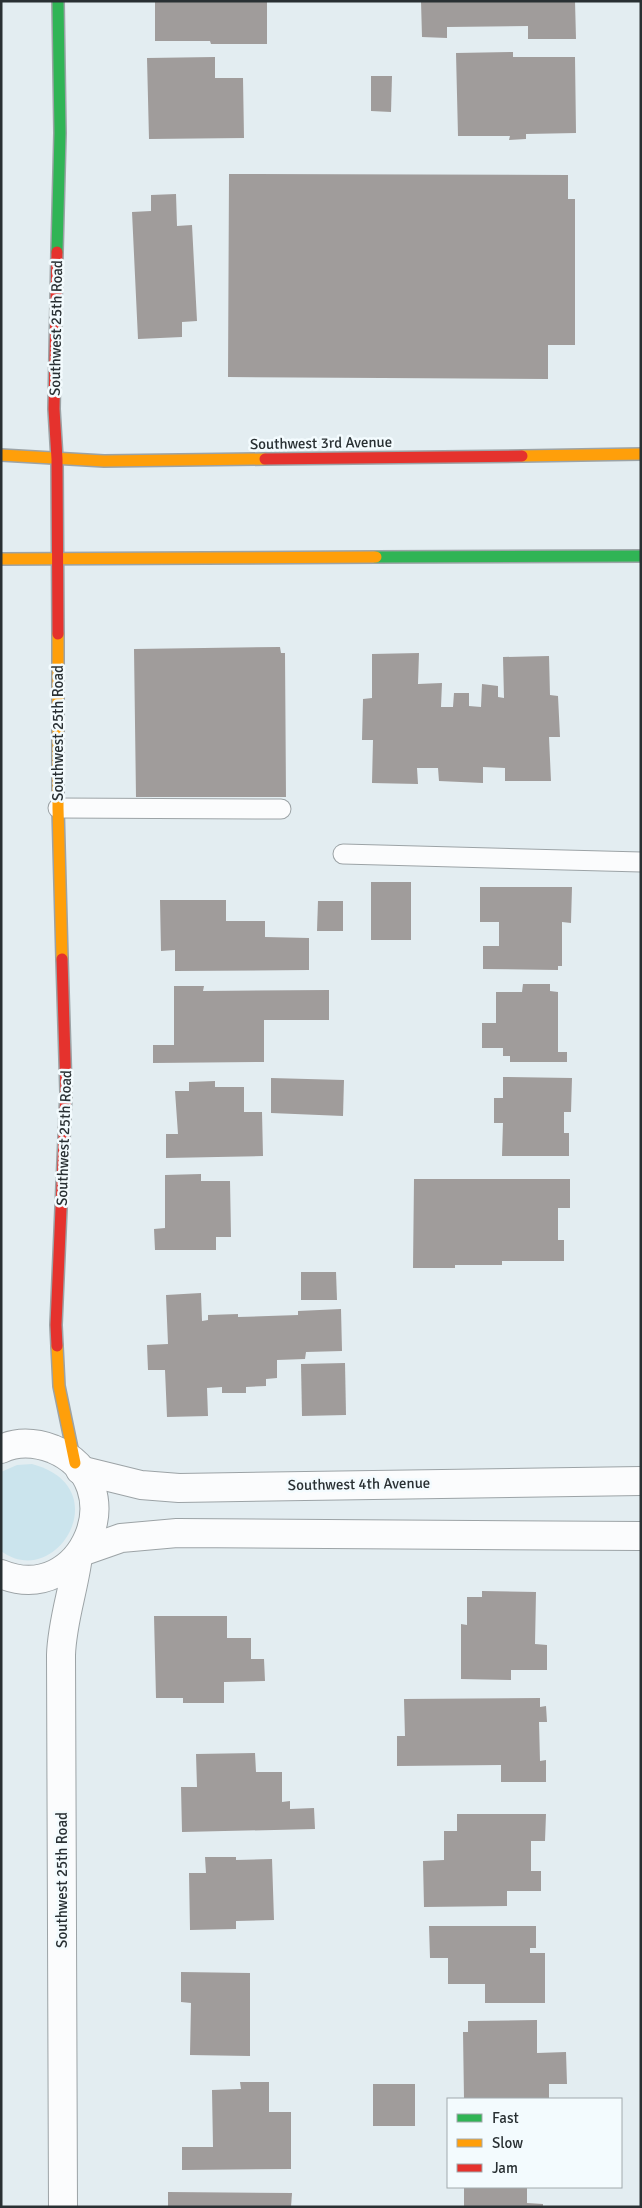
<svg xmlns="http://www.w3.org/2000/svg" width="642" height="2208" font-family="Signika,sans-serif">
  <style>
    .green { fill: #cbe4ed }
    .building { fill: #a09c9b }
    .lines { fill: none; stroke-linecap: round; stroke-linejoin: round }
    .lane-casing { stroke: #9ca3a6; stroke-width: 21 }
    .street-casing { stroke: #9ca3a6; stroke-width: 30 }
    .fast-casing { stroke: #9ca3a6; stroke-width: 14 }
    .slow-casing { stroke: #9ca3a6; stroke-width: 14 }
    .jam-casing { stroke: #9ca3a6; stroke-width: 14 }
    .lane { stroke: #fbfcfd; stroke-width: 19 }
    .street { stroke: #fbfcfd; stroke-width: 28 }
    .fast { stroke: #30b455; stroke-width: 11 }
    .slow { stroke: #ff9f0a; stroke-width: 11 }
    .jam { stroke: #e5322d; stroke-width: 11 }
    .labels { text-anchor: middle; stroke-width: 5; stroke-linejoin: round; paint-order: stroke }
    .street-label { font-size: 15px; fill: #293033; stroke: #f3fbfe }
  </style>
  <rect width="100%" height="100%" fill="#e3edf1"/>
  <path class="green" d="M 32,1464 C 119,1487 56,1592 1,1551 L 1,1472 L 17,1465 Z"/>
  <g class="building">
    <polygon points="155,1 267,1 267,44 211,44 210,41 155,41"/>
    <polygon points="421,1 575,1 576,39 528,39 528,26 447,27 447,38 422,37"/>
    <polygon points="513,52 513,57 575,57 576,133 526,134 526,139 509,140 510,136 458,136 456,53"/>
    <polygon points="215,57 215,78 243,78 244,138 149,139 147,58"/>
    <polygon points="371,76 392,76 391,112 371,111"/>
    <polygon points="229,174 568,175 568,199 575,199 575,345 548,345 548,379 228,377"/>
    <polygon points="176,194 177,226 192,225 197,321 182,322 182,337 138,339 132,212 151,211 151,195"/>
    <polygon points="280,647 281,653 285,653 286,797 136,797 134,649"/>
    <polygon points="419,653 418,684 442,683 441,707 453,707 454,693 469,693 469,706 481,707 482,684 498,686 498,697 504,698 503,657 549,656 550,695 558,696 560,737 549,737 551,781 505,781 505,768 483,767 483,783 439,781 438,768 417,768 418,784 372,783 373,740 362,740 363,699 372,698 372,654"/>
    <rect x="371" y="882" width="40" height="58"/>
    <polygon points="480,887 572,887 571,923 562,922 562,966 558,966 558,970 483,969 483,946 499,946 499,922 480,922"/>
    <polygon points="160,900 226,900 226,921 265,921 265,937 309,938 309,970 175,971 175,950 161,951"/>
    <polygon points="318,901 343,901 343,931 317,931"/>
    <polygon points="523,984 550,984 550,991 558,992 558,1052 567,1052 567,1062 510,1062 510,1056 503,1056 503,1048 482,1048 482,1023 496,1023 496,992 522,992"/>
    <polygon points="174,986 204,986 203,991 329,990 329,1020 264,1020 264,1062 153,1063 153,1045 174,1045"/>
    <polygon points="503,1077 572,1078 571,1112 564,1112 564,1133 569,1133 569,1156 502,1156 503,1123 494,1123 494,1098 503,1098"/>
    <polygon points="271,1078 344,1080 343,1116 271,1113"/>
    <polygon points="215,1081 215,1087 244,1087 244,1112 262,1112 263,1156 166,1158 166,1134 178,1134 175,1091 189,1091 189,1082"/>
    <polygon points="201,1174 201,1181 230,1181 231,1237 216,1237 216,1250 155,1250 154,1229 165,1228 165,1175"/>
    <polygon points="414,1179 570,1179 570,1208 558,1208 558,1240 564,1240 564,1261 502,1261 502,1265 455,1265 455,1268 413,1268"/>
    <polygon points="301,1272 336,1272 337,1300 301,1300"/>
    <polygon points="201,1293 202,1321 208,1320 208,1315 238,1314 238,1317 298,1315 298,1311 341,1309 342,1351 306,1352 305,1359 277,1360 277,1378 266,1379 266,1386 246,1387 246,1393 222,1393 222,1387 207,1388 208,1416 167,1417 165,1370 148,1370 147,1345 168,1344 166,1295"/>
    <polygon points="345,1363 346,1415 302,1416 301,1364"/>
    <polygon points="482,1591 536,1592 535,1644 547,1645 547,1670 511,1670 511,1680 461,1679 461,1624 467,1625 467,1597 482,1597"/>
    <polygon points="154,1616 227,1616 227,1638 251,1638 251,1659 264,1659 265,1681 224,1682 224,1703 183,1703 183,1698 156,1698"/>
    <polygon points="540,1698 540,1707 546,1706 547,1722 539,1722 540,1761 546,1760 546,1782 501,1782 501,1765 397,1766 397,1736 405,1736 404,1699"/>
    <polygon points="255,1753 256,1772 282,1772 282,1802 290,1801 290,1809 314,1808 315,1829 182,1832 181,1787 197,1787 196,1754"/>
    <polygon points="457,1814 546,1814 545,1841 531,1841 531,1871 541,1871 541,1891 507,1891 507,1906 424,1907 423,1861 444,1860 444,1831 457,1831"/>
    <polygon points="205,1857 236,1857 236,1860 272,1859 274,1920 236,1921 236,1929 190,1930 189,1873 206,1873"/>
    <polygon points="429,1926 536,1926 536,1948 530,1948 530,1953 545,1953 545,2003 485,2003 485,1984 448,1984 448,1958 430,1958"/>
    <polygon points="181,1972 250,1973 250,2056 190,2055 191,2003 181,2002"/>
    <polygon points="537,2020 537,2053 566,2052 567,2084 549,2084 549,2099 464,2099 463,2032 468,2032 468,2021"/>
    <polygon points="240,2082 269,2082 269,2112 291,2112 291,2169 182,2170 182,2147 213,2147 212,2090 241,2089"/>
    <rect x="373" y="2084" width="42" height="42"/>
    <polygon points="464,2187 527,2187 527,2203 543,2204 543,2207 464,2207"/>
    <polygon points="168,2192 292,2193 291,2207 168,2207"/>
  </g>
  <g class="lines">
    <g class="lane-casing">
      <g id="lane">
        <polyline points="58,808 281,809"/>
        <polyline points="343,854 641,862"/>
      </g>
    </g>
    <g class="street-casing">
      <g id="street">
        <path d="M 1,1449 C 18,1441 37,1443 53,1449 C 135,1483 83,1608 1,1574"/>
        <polyline points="80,1470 141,1485 179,1488 641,1481"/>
        <polyline points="81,1552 121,1538 177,1533 641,1536"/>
        <path d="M 63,2207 L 61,1655 C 62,1621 74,1589 78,1556"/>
      </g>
    </g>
    <g class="fast-casing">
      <g id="fast">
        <polyline points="57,252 60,133 58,1"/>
        <polyline points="376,557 641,556"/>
      </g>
    </g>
    <g class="slow-casing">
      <g id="slow">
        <polyline points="1,455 104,461 265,459"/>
        <polyline points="522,456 641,454"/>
        <polyline points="1,559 376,557"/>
        <polyline points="58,634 58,808 62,959"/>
        <polyline points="57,1346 59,1386 75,1463"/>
      </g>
    </g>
    <g class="jam-casing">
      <g id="jam">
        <polyline points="57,252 54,409 57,459 58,634"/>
        <polyline points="265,459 522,456"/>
        <polyline points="57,1346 56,1325 66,1092 62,959"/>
      </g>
    </g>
    <use href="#lane" class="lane"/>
    <use href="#street" class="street"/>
    <use href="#fast" class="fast"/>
    <use href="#slow" class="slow"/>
    <use href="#jam" class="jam"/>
  </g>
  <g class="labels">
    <g class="street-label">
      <text transform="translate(56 328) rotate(-89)" y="5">Southwest 25th Road</text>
      <text transform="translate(321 443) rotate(-1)" y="5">Southwest 3rd Avenue</text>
      <text transform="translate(58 733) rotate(-90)" y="5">Southwest 25th Road</text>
      <text transform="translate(64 1138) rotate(-88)" y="5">Southwest 25th Road</text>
      <text transform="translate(359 1484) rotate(-1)" y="5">Southwest 4th Avenue</text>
      <text transform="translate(62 1880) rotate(-90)" y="5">Southwest 25th Road</text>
    </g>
  </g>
  <rect width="642" height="2208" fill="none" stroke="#293033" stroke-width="5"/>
  <rect x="447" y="2098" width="175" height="90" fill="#f3fbfe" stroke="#a2aaad"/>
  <rect x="457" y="2114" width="25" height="8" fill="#30b455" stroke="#a2aaad"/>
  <text x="492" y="2123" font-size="15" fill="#293033">Fast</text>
  <rect x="457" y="2139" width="25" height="8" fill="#ff9f0a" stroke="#a2aaad"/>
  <text x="492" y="2148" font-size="15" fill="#293033">Slow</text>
  <rect x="457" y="2164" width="25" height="8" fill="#e5322d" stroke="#a2aaad"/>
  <text x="492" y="2173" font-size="15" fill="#293033">Jam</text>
</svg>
